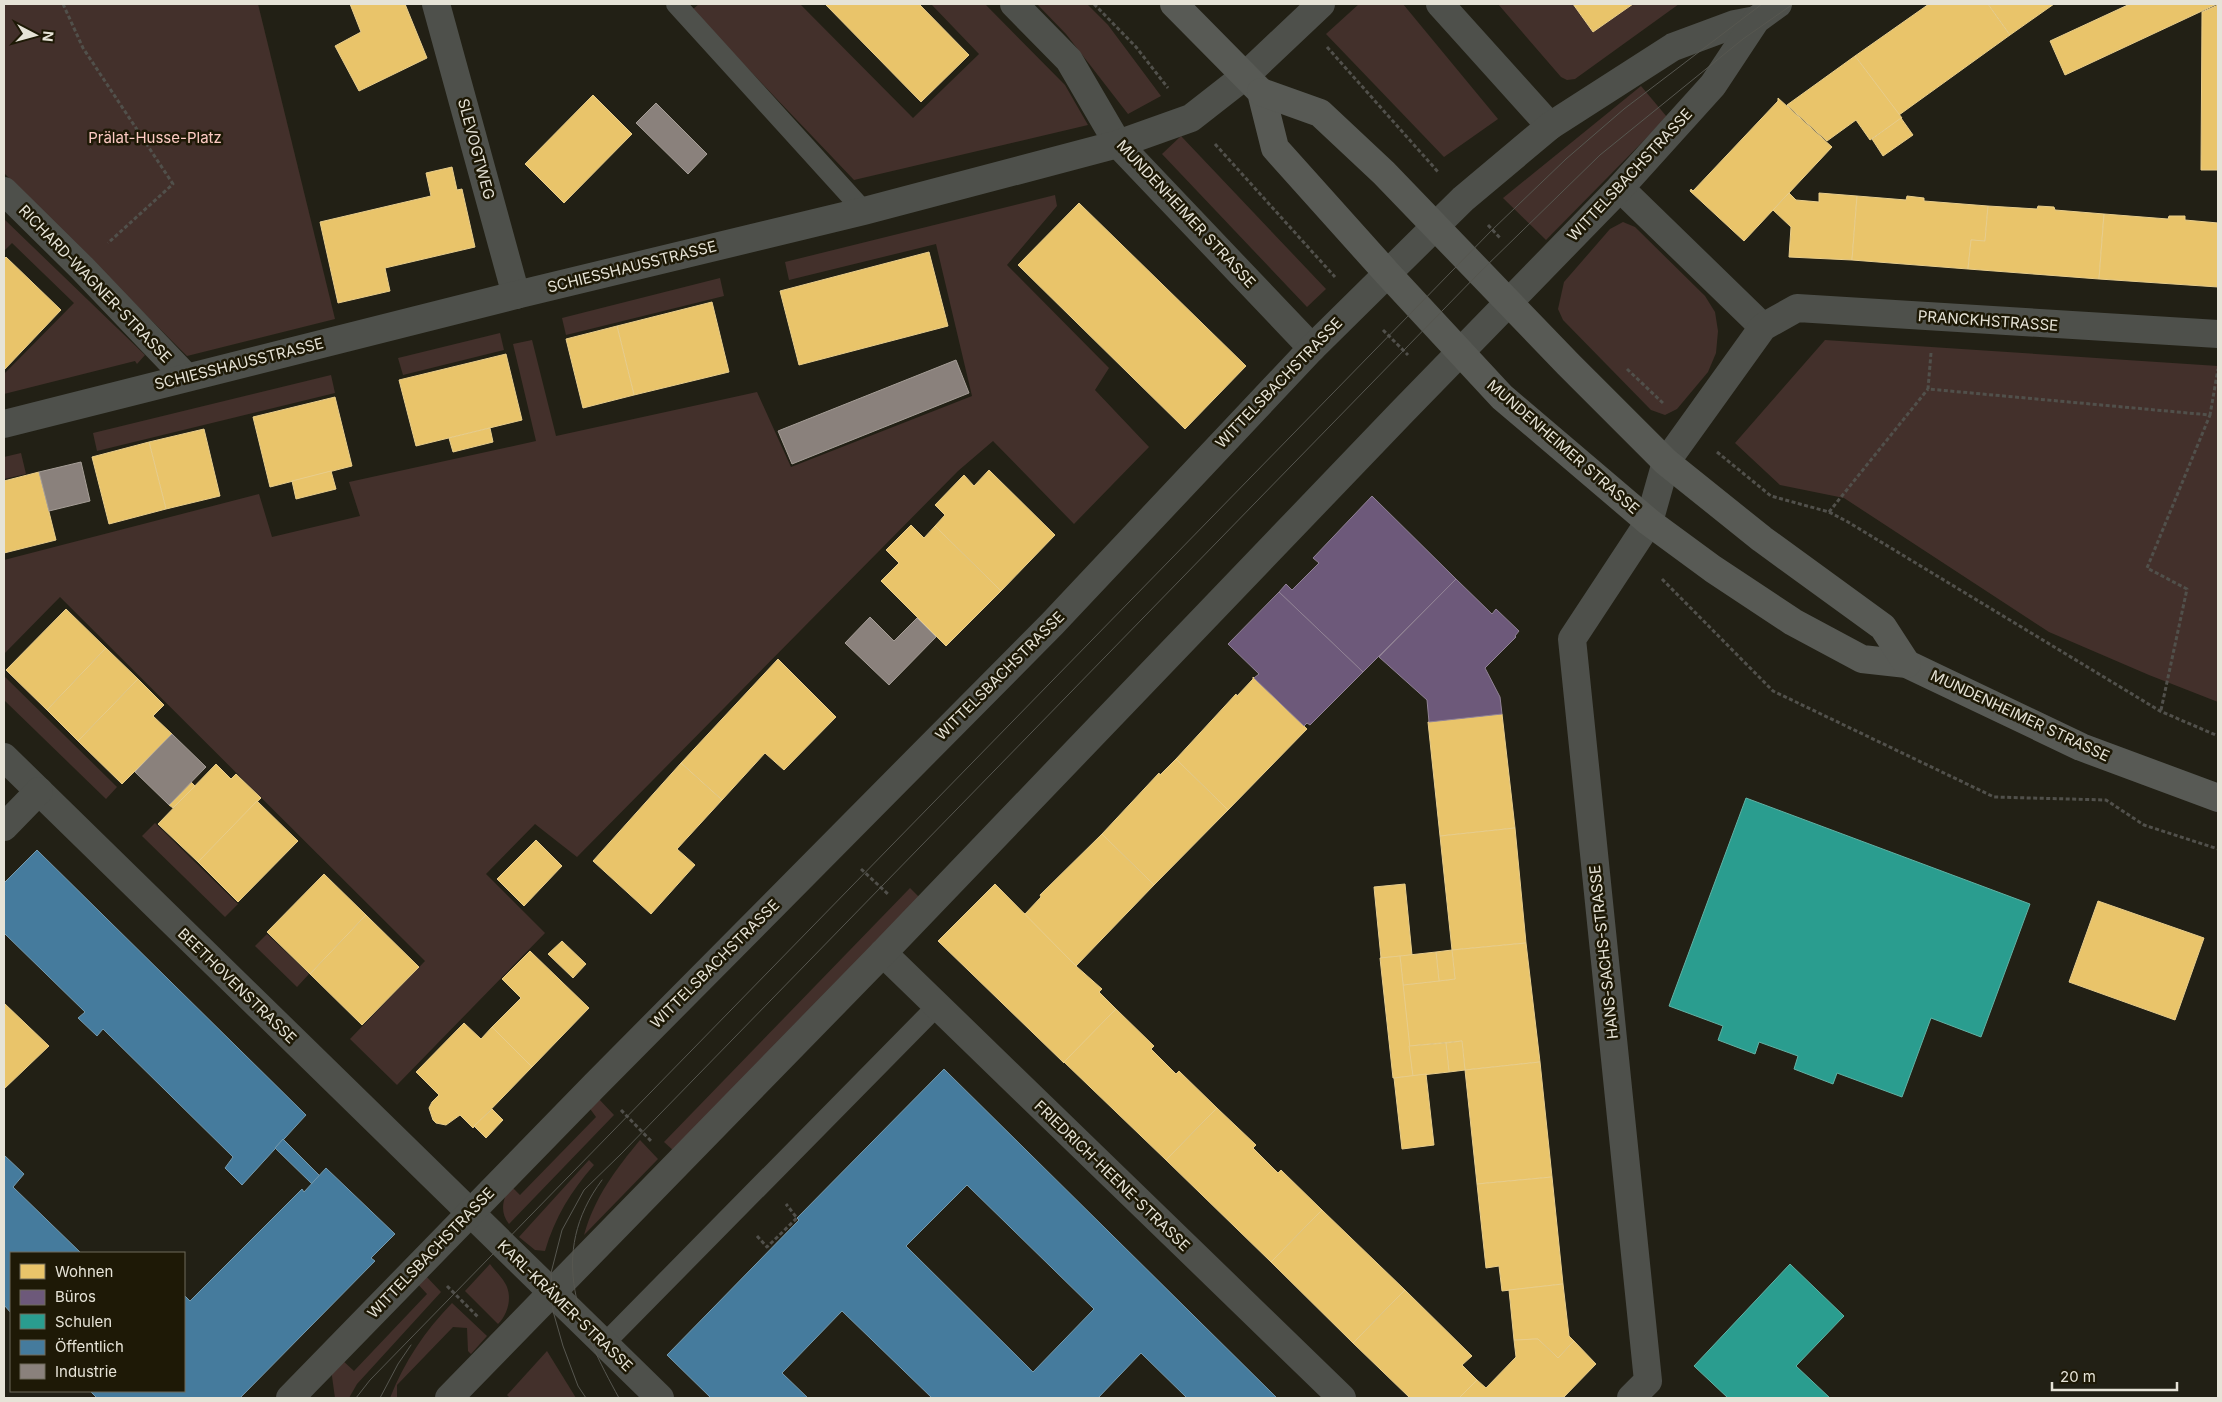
<svg xmlns="http://www.w3.org/2000/svg" width="2222" height="1402" font-family="Inter,sans-serif">
  <style>
    .green { fill: #43302b }
    .homes { fill: #e9c46a; stroke: #e8cd8b }
    .offices { fill: #6d597a; stroke: #918296 }
    .schools { fill: #2a9d8f; stroke: #62b2a5 }
    .public { fill: #457b9d; stroke: #759aae; fill-rule: evenodd }
    .industry { fill: #8a817c; stroke: #a69e97 }
    .lines { fill: none; stroke-linecap: round; stroke-linejoin: round }
    .path { stroke: #51504b; stroke-width: 3; stroke-dasharray: 4 2.5; stroke-linecap: butt }
    .lane { stroke: #4e504b; stroke-width: 20 }
    .street { stroke: #4e504b; stroke-width: 28 }
    .secondary { stroke: #585a55; stroke-width: 28 }
    .tram { stroke: #575750; stroke-width: 1 }
    .labels { text-anchor: middle; stroke-width: 5; stroke-linejoin: round; paint-order: stroke }
    .park-label { font-size: 15px; fill: #fdcbc3; stroke: #1e1906 }
    .street-label { font-size: 15px; fill: #e6e3d7; stroke: #1e1906 }
  </style>
  <rect width="100%" height="100%" fill="#222015"/>
  <g class="green">
    <polygon points="4,4 258,4 335,319 187,356 4,173"/>
    <polygon points="699,4 800,4 913,118 979,54 931,4 985,4 1065,85 1088,125 854,180 692,10"/>
    <polygon points="1037,4 1087,4 1108,25 1161,96 1128,114 1066,34"/>
    <polygon points="1359,4 1403,4 1498,119 1444,157 1326,34"/>
    <polygon points="1498,4 1573,4 1593,32 1633,4 1679,4 1575,79 1567,80 1561,77"/>
    <polygon points="1641,86 1667,117 1546,240 1503,198"/>
    <polygon points="1181,136 1326,289 1307,307 1162,154"/>
    <polygon points="1055,195 1057,206 1007,265 1109,368 1095,390 1149,447 1074,524 993,441 958,471 577,857 535,824 486,874 545,933 397,1085 350,1039 425,961 60,597 4,654 4,560 259,494 272,537 360,516 349,482 536,441 513,344 532,340 556,436 757,392 791,467 972,396 936,244 789,280 785,262"/>
    <polygon points="4,219 145,355 137,364 135,361 4,394 4,374 74,303 12,243 4,251"/>
    <polygon points="1623,222 1635,227 1705,296 1715,312 1718,331 1716,353 1708,372 1677,409 1665,415 1651,410 1563,320 1558,309 1564,282 1610,229"/>
    <polygon points="720,278 724,296 566,335 562,318"/>
    <polygon points="500,333 504,350 403,375 398,358"/>
    <polygon points="1825,340 2218,366 2218,702 2149,675 2049,632 1844,498 1780,485 1735,443"/>
    <polygon points="331,375 335,393 97,451 93,433"/>
    <polygon points="21,453 26,474 4,479 4,457"/>
    <polygon points="4,676 117,787 106,799 4,700"/>
    <polygon points="155,823 238,904 225,917 142,836"/>
    <polygon points="910,888 921,899 675,1152 664,1142"/>
    <polygon points="267,934 309,974 297,987 255,946"/>
    <path d="M 597,1097 L 614,1115 L 509,1224 C 499,1212 503,1197 511,1186 L 520,1195 L 596,1117 L 588,1106 Z"/>
    <path d="M 640,1140 L 658,1159 L 584,1235 C 594,1198 616,1169 640,1140 Z"/>
    <path d="M 589,1160 L 594,1165 C 571,1191 555,1217 545,1251 L 535,1250 L 519,1237 Z"/>
    <path d="M 490,1264 C 495,1271 504,1279 507,1287 C 512,1300 507,1315 498,1324 L 465,1291 Z"/>
    <polygon points="424,1274 441,1292 357,1384 349,1398 335,1398 331,1369 341,1359 354,1371 427,1294 416,1282"/>
    <path d="M 452,1303 L 487,1336 L 471,1354 L 468,1351 L 467,1328 L 453,1327 L 397,1385 L 397,1398 L 390,1398 C 404,1362 425,1331 452,1303 Z"/>
    <polygon points="547,1351 576,1398 510,1398 507,1395"/>
  </g>
  <g class="homes">
    <polygon points="350,4 405,4 427,58 359,91 335,46 361,32"/>
    <polygon points="825,4 919,4 969,55 921,102"/>
    <polygon points="1573,4 1633,4 1593,32"/>
    <polygon points="1929,4 1988,4 2010,35 1899,115 1855,56"/>
    <polygon points="1988,4 2054,4 2010,35"/>
    <polygon points="2130,4 2217,4 2065,75 2050,41"/>
    <polygon points="2218,5 2218,170 2201,170 2202,12"/>
    <polygon points="1855,56 1902,118 1870,140 1856,120 1827,141 1787,105"/>
    <polygon points="593,95 632,134 564,203 525,164"/>
    <polygon points="1778,98 1832,147 1744,241 1690,191 1691,189 1693,191 1778,101"/>
    <polygon points="1901,118 1913,135 1883,156 1872,139"/>
    <polygon points="452,167 457,190 462,189 475,247 385,268 390,291 338,303 320,222 431,196 426,173"/>
    <polygon points="1789,193 1796,200 1819,202 1819,193 1857,196 1852,260 1789,257 1791,227 1773,210"/>
    <polygon points="1857,196 1906,200 1907,196 1924,198 1924,201 1988,206 1985,241 1971,240 1968,269 1852,260"/>
    <polygon points="1079,203 1246,366 1185,429 1018,265"/>
    <polygon points="1988,206 2037,209 2038,206 2054,207 2055,210 2104,214 2099,279 1968,269 1971,240 1985,241"/>
    <polygon points="2104,214 2168,219 2169,216 2185,216 2185,220 2218,223 2218,287 2099,279"/>
    <polygon points="929,252 948,326 799,365 780,291"/>
    <polygon points="6,257 61,310 4,370 4,259"/>
    <polygon points="712,302 729,372 634,395 617,326"/>
    <polygon points="617,326 634,395 583,408 566,339"/>
    <polygon points="506,354 522,420 416,446 399,380"/>
    <polygon points="335,397 352,466 270,487 253,417"/>
    <polygon points="490,428 493,442 453,452 449,438"/>
    <polygon points="204,429 220,496 166,509 149,442"/>
    <polygon points="149,442 166,509 109,524 92,457"/>
    <polygon points="989,470 1055,535 1001,591 935,526 945,515 935,505 964,475 974,486"/>
    <polygon points="331,471 336,489 296,499 292,481"/>
    <polygon points="39,472 56,540 4,553 4,481"/>
    <polygon points="911,525 924,538 935,526 1001,591 946,646 881,581 899,563 886,550"/>
    <polygon points="66,609 106,648 47,710 6,670"/>
    <polygon points="106,648 138,679 78,741 47,710"/>
    <polygon points="778,659 836,717 784,770 765,753 722,800 681,763"/>
    <polygon points="1253,677 1307,729 1228,810 1176,759 1236,694 1237,696 1253,679"/>
    <polygon points="138,679 164,705 153,716 172,734 122,784 78,741"/>
    <polygon points="1502,714 1515,828 1440,836 1428,722"/>
    <polygon points="1176,759 1228,810 1154,885 1102,834 1159,773 1160,775"/>
    <polygon points="681,763 722,800 677,849 695,865 651,914 593,861"/>
    <polygon points="216,764 231,779 236,774 261,798 198,862 158,824"/>
    <polygon points="191,782 195,786 173,808 169,805"/>
    <polygon points="257,801 298,841 238,902 198,862"/>
    <polygon points="1515,828 1526,943 1452,950 1440,836"/>
    <polygon points="1102,834 1154,885 1076,966 1023,913 1025,914 1041,897 1040,895"/>
    <polygon points="536,840 562,866 524,906 497,879"/>
    <polygon points="324,874 366,915 310,974 267,932"/>
    <polygon points="995,884 1076,966 1102,989 1099,992 1116,1009 1064,1063 938,941"/>
    <polygon points="1405,884 1412,955 1381,958 1374,887"/>
    <polygon points="2098,901 2204,938 2175,1020 2069,982"/>
    <polygon points="366,915 419,967 362,1025 310,974"/>
    <polygon points="562,941 586,964 573,978 548,954"/>
    <polygon points="1526,943 1540,1062 1465,1070 1462,1041 1409,1046 1403,985 1455,979 1452,950"/>
    <polygon points="1452,950 1455,979 1439,981 1436,952"/>
    <polygon points="530,951 589,1008 532,1067 492,1027 521,998 502,979"/>
    <polygon points="1436,952 1439,981 1403,985 1400,956"/>
    <polygon points="1400,956 1413,1076 1393,1078 1380,958"/>
    <polygon points="4,1003 49,1046 4,1089"/>
    <polygon points="1116,1009 1154,1046 1151,1049 1176,1074 1179,1071 1217,1108 1166,1160 1064,1062"/>
    <polygon points="464,1023 481,1039 492,1027 532,1067 473,1128 460,1115 446,1125 436,1123 433,1120 429,1108 432,1102 439,1095 416,1072"/>
    <polygon points="1462,1041 1465,1070 1449,1072 1446,1043"/>
    <polygon points="1446,1043 1449,1072 1413,1076 1409,1046"/>
    <polygon points="1540,1062 1552,1177 1477,1184 1465,1070"/>
    <polygon points="1426,1074 1434,1145 1402,1149 1394,1078"/>
    <polygon points="1217,1108 1256,1145 1253,1148 1278,1173 1281,1170 1322,1210 1271,1262 1166,1160"/>
    <polygon points="492,1109 503,1120 486,1138 474,1126"/>
    <polygon points="1552,1177 1563,1284 1502,1291 1499,1266 1486,1268 1477,1184"/>
    <polygon points="1322,1210 1405,1290 1353,1343 1271,1262"/>
    <polygon points="1563,1284 1569,1336 1574,1341 1558,1358 1538,1339 1514,1340 1509,1290"/>
    <polygon points="1405,1290 1472,1356 1462,1365 1477,1380 1459,1398 1410,1398 1353,1343"/>
    <polygon points="1538,1339 1558,1358 1574,1341 1596,1364 1563,1398 1459,1398 1477,1380 1486,1388 1516,1357 1514,1340"/>
  </g>
  <g class="offices">
    <polygon points="1372,496 1456,579 1363,672 1279,592 1286,584 1292,590 1319,563 1313,558"/>
    <polygon points="1456,579 1492,614 1496,609 1519,631 1515,636 1516,637 1485,668 1500,697 1502,714 1429,722 1427,700 1379,657"/>
    <polygon points="1279,592 1363,672 1310,725 1307,723 1304,726 1254,678 1259,674 1228,644"/>
  </g>
  <g class="schools">
    <polygon points="1746,798 2030,904 1981,1037 1931,1018 1902,1097 1837,1073 1833,1084 1794,1069 1798,1056 1759,1042 1755,1054 1718,1040 1723,1026 1669,1006"/>
    <polygon points="1790,1264 1844,1316 1796,1366 1830,1398 1728,1398 1694,1366"/>
  </g>
  <g class="public">
    <polygon points="37,850 306,1115 242,1185 225,1168 233,1157 103,1029 97,1036 78,1018 85,1012 4,933 4,883"/>
    <path d="M 944,1069 L 1277,1398 L 1187,1398 L 1141,1353 L 1098,1398 L 932,1398 L 842,1311 L 782,1373 L 808,1398 L 711,1398 L 667,1355 L 799,1220 L 797,1218 ZM 967,1185 L 1094,1309 L 1033,1372 L 906,1246 Z"/>
    <polygon points="283,1139 320,1176 312,1184 275,1148"/>
    <polygon points="4,1155 24,1174 13,1187 81,1253 11,1253 11,1313 4,1305"/>
    <polygon points="326,1168 395,1234 371,1258 375,1261 240,1398 97,1398 90,1391 184,1391 184,1295 190,1301 302,1189 304,1192"/>
  </g>
  <g class="industry">
    <polygon points="656,103 707,154 688,174 636,123"/>
    <polygon points="956,360 969,393 792,464 778,431"/>
    <polygon points="81,462 90,501 49,511 39,472"/>
    <polygon points="870,617 894,641 917,618 936,637 889,685 845,643"/>
    <polygon points="172,734 206,767 169,805 135,772"/>
  </g>
  <g class="lines">
    <g class="path">
      <polyline points="63,4 83,48 173,184 108,243"/>
      <polyline points="1094,4 1136,47 1168,88"/>
      <polyline points="1327,47 1439,173"/>
      <polyline points="1215,144 1335,277"/>
      <polyline points="1488,225 1501,239"/>
      <polyline points="1383,330 1408,355"/>
      <polyline points="1931,353 1928,389 2210,415 2218,369"/>
      <polyline points="1627,369 1664,404"/>
      <polyline points="1717,452 1771,496 1829,512 1848,522 2160,711 2218,736"/>
      <polyline points="1829,512 1928,389"/>
      <polyline points="1662,579 1773,691 1994,797 2106,800 2144,825 2218,849"/>
      <polyline points="2161,710 2187,589 2147,568 2210,415"/>
      <polyline points="861,869 889,895"/>
      <polyline points="621,1110 651,1141"/>
      <polyline points="757,1236 767,1247 797,1218 786,1204"/>
      <polyline points="447,1286 478,1317"/>
    </g>
    <g class="lane">
      <polyline points="676,4 864,211"/>
      <polyline points="604,1344 937,1006"/>
    </g>
    <g class="street">
      <polyline points="436,4 516,295"/>
      <polyline points="1014,4 1069,60 1118,144 1312,348"/>
      <polyline points="1440,4 1550,126"/>
      <polyline points="1620,188 1763,327"/>
      <polyline points="4,191 82,268 186,377"/>
      <polyline points="4,424 516,295 864,211 1118,144 1191,118 1246,75 1321,4"/>
      <polyline points="4,757 660,1398"/>
      <polyline points="4,827 39,791"/>
      <polyline points="883,953 1342,1398"/>
      <polyline points="290,1398 595,1085 1052,624 1312,348 1463,199 1550,126 1673,47 1735,24 1756,20"/>
      <polyline points="449,1398 883,953 1401,413 1620,188 1713,85 1756,20 1778,4"/>
      <polyline points="1631,1398 1648,1381 1572,639 1649,522 1666,462 1763,327 1797,308 2218,334"/>
    </g>
    <g class="secondary">
      <polyline points="1174,4 1261,92 1275,148 1387,273 1502,397 1649,522 1713,569 1793,622 1862,659 1907,664 2081,747 2218,798"/>
      <polyline points="1261,92 1320,113 1384,173 1568,364 1666,462 1762,539 1883,627 1907,664"/>
    </g>
    <g class="tram">
      <path d="M 602,1180 C 546,1255 580,1327 619,1398"/>
      <polyline points="356,1398 370,1380 1492,230 1566,159 1624,109 1762,4"/>
      <polyline points="380,1398 398,1364 411,1345"/>
      <polyline points="586,1398 578,1386 563,1346 553,1311 551,1273 562,1230 584,1190 621,1154 1480,272 1600,155 1743,39 1793,4"/>
    </g>
  </g>
  <g class="labels">
    <g class="park-label">
      <text x="155" y="143">Prälat-Husse-Platz</text>
    </g>
    <g class="street-label">
      <text transform="translate(476 149) rotate(75)" y="5">SLEVOGTWEG</text>
      <text transform="translate(1630 175) rotate(-47)" y="5">WITTELSBACHSTRASSE</text>
      <text transform="translate(1186 214) rotate(47)" y="5">MUNDENHEIMER STRASSE</text>
      <text transform="translate(632 267) rotate(-14)" y="5">SCHIESSHAUSSTRASSE</text>
      <text transform="translate(95 284) rotate(46)" y="5">RICHARD-WAGNER-STRASSE</text>
      <text transform="translate(1988 321) rotate(4)" y="5">PRANCKHSTRASSE</text>
      <text transform="translate(239 364) rotate(-14)" y="5">SCHIESSHAUSSTRASSE</text>
      <text transform="translate(1279 383) rotate(-46)" y="5">WITTELSBACHSTRASSE</text>
      <text transform="translate(1563 447) rotate(41)" y="5">MUNDENHEIMER STRASSE</text>
      <text transform="translate(1000 676) rotate(-45)" y="5">WITTELSBACHSTRASSE</text>
      <text transform="translate(2020 716) rotate(25)" y="5">MUNDENHEIMER STRASSE</text>
      <text transform="translate(1604 952) rotate(-96)" y="5">HANS-SACHS-STRASSE</text>
      <text transform="translate(715 964) rotate(-45)" y="5">WITTELSBACHSTRASSE</text>
      <text transform="translate(237 986) rotate(44)" y="5">BEETHOVENSTRASSE</text>
      <text transform="translate(1112 1176) rotate(44)" y="5">FRIEDRICH-HEENE-STRASSE</text>
      <text transform="translate(431 1253) rotate(-46)" y="5">WITTELSBACHSTRASSE</text>
      <text transform="translate(565 1306) rotate(44)" y="5">KARL-KRÄMER-STRASSE</text>
    </g>
  </g>
  <rect width="2222" height="1402" fill="none" stroke="#e6e3d7" stroke-width="10"/>
  <rect x="10" y="1252" width="175" height="140" fill="#1e1906" stroke="#6e6a5a"/>
  <rect x="20" y="1264" width="25" height="15" fill="#e9c46a" stroke="#6e6a5a"/>
  <text x="55" y="1277" font-size="15" fill="#e6e3d7">Wohnen</text>
  <rect x="20" y="1290" width="25" height="15" fill="#6d597a" stroke="#6e6a5a"/>
  <text x="55" y="1302" font-size="15" fill="#e6e3d7">Büros</text>
  <rect x="20" y="1314" width="25" height="15" fill="#2a9d8f" stroke="#6e6a5a"/>
  <text x="55" y="1327" font-size="15" fill="#e6e3d7">Schulen</text>
  <rect x="20" y="1340" width="25" height="15" fill="#457b9d" stroke="#6e6a5a"/>
  <text x="55" y="1352" font-size="15" fill="#e6e3d7">Öffentlich</text>
  <rect x="20" y="1364" width="25" height="15" fill="#8a817c" stroke="#6e6a5a"/>
  <text x="55" y="1377" font-size="15" fill="#e6e3d7">Industrie</text>
  <g transform="translate(35 35) rotate(96)" stroke="#1e1906" stroke-width="4" paint-order="stroke">
  <path d="M0-4L9 19L0 12L-9 19Z" fill="#e6e3d7"/>
  <text y="-8" font-size="14" font-weight="bold" text-anchor="middle" fill="#e6e3d7">N</text>
  </g>
  <path d="M2052 1382v8h125v-8" fill="none" stroke="#e6e3d7" stroke-width="2.5"/>
  <text x="2060" y="1382" font-size="15" fill="#e6e3d7" stroke="#1e1906" stroke-width="4" paint-order="stroke">20 m</text>
</svg>
